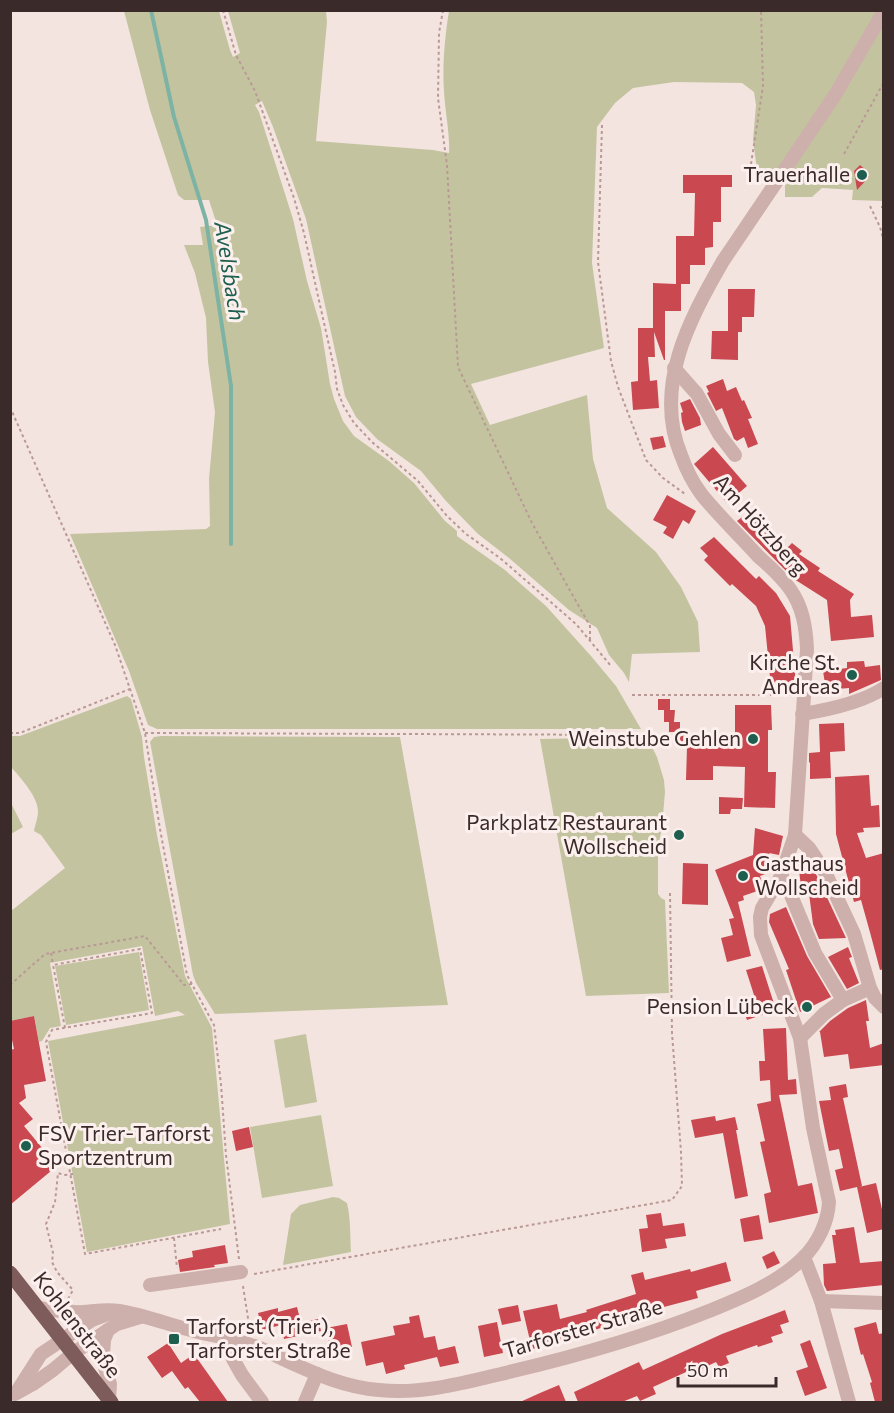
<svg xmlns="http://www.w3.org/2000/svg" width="894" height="1413" font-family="Commissioner,sans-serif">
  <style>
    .green { fill: #c3c49f }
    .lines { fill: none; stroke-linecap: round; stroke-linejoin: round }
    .stream { stroke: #7db3a5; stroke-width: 4 }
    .building { fill: #ca4850 }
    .path { stroke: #b99995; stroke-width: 2; stroke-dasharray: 3 3; stroke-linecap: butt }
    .minor { stroke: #cdb0ab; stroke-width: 14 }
    .major { stroke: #7d5c5b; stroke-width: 15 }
    .poi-dot { fill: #1d5e4f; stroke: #fbf0ed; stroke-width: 2 }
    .labels { text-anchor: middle; stroke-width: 6; stroke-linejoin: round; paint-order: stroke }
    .poi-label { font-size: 21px; fill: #3b2a2a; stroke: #fbf0ed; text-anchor: end }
    .street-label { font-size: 21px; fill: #3b2a2a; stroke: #fbf0ed }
    .water-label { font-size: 22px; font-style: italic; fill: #1d5e4f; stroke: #fbf0ed }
  </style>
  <rect width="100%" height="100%" fill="#f4e4e0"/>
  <g class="green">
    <path d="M 124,11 L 219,11 L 230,50 L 233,57 L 240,53 L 228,11 L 326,11 L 327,22 L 316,141 L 433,150 L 449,153 C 450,133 445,112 444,91 C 442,67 445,35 449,11 L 879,11 L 830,92 L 768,186 L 758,178 L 753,140 L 756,105 L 754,92 L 742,83 L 674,82 L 633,88 L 615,103 L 597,127 L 592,263 L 604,348 L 471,384 L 490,425 L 587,395 L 593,459 L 607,508 L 656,552 L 681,587 L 698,622 L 700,652 L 632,654 L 629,682 L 624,673 L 609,655 L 597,628 L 569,610 L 509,558 L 478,534 L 446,501 L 421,471 L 377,439 L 356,417 L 345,396 L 306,219 L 273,127 L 262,101 L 255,105 L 259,112 L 293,219 L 307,281 L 321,328 L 330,384 L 334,399 L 343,421 L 354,436 L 389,461 L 414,483 L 445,521 L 457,531 L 457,536 L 505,570 L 546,606 L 591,656 L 616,686 L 641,729 L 157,729 L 148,725 L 129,671 L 70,534 L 206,529 L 210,526 L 209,479 L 215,412 L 208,362 L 206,318 L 195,273 L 184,245 L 203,245 L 200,227 L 217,225 L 209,200 L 184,200 L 178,195 L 150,110 Z"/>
    <polygon points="883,24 883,201 852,200 853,190 822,188 812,197 785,197 785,181"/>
    <path d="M 127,696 L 131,699 L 142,737 L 144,757 L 157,835 L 185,976 L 212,1028 L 230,1224 L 87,1252 L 48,1041 L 185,1015 L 178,1011 L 155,1016 L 142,946 L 50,963 L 61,1026 L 50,1028 L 42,1041 L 39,1042 L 34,1016 L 11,1021 L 11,911 L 65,868 L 41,835 L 34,831 C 35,825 38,818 38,811 C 38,797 20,777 11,767 L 11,736 L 20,736 Z"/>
    <polygon points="161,736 400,737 448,1005 215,1014 196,983 193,975 151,747 150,742 154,737"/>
    <polygon points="647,737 657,757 664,780 665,792 662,828 658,847 658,894 661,898 665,900 669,993 586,996 540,739"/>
    <polygon points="10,801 23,827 11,834 10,834"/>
    <polygon points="139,952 149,1010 66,1025 55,966"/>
    <polygon points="306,1034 317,1102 285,1108 274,1040"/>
    <polygon points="321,1115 333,1186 262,1198 250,1127"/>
    <path d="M 333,1197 L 339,1198 L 347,1203 C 351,1220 350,1236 351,1252 L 283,1265 L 291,1214 L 300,1205 Z"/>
  </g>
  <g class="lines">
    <polyline class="stream" points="151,10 174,117 206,220 231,386 231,544"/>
  </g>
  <g class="building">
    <polygon points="860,165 868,172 869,177 857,190 854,171"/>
    <polygon points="683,175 732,175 732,187 721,187 721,222 713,222 713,247 705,248 705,265 690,265 690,284 681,284 681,311 665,311 665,360 664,360 654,332 655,357 648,357 650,381 657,380 659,408 633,410 631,382 638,381 638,328 653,328 653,283 676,284 676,236 694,236 695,193 683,193"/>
    <polygon points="728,289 755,289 754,317 742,317 742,332 738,332 738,360 711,359 712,331 728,331"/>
    <polygon points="723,379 727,391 736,387 742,401 744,400 752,418 748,419 758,444 748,448 744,437 737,441 734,439 722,408 716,411 707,393 709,392 706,386"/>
    <polygon points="690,399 700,418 701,425 685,431 682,422 681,413 683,412 680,403"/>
    <polygon points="663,436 666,447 653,450 650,438"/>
    <polygon points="713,447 747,486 727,503 694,464"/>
    <polygon points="667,495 696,511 689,524 683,520 673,539 663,533 667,527 653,520"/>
    <polygon points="754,508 765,522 761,525 771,536 786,549 792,543 802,551 799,554 820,568 818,571 854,594 850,600 851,617 872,615 874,637 831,641 827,600 794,579 737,521"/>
    <polygon points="714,537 756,579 759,576 776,593 790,616 796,685 771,687 765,626 756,606 732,584 730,586 704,560 708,556 700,548"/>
    <polygon points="864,661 865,667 880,665 881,680 849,694 849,688 826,690 823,671 847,668 847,662"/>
    <polygon points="658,699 670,699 670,710 675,710 674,722 680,722 680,732 669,732 669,722 664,722 664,710 658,710"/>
    <polygon points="735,705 771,705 772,730 768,730 768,772 776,772 775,808 744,807 745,767 713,766 713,780 686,780 687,747 735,747"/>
    <polygon points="844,723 845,751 830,752 831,778 810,779 810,763 809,762 809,753 820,752 819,724"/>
    <rect x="674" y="733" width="11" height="11"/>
    <polygon points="869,775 871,806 879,805 880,827 863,828 864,832 857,833 866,858 884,853 884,969 880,970 871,936 872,936 871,936 861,900 854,902 836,834 835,777"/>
    <polygon points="719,797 743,798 742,809 731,809 730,814 719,814"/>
    <polygon points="755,828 783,836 779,855 769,853 775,867 773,871 760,876 764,887 763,889 743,896 744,900 738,902 751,956 727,962 721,938 733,935 729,919 734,918 715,870 753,855"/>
    <polygon points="806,860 817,876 846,938 819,939 813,924 808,886 801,887 798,861"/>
    <polygon points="683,863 708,864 708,905 682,904"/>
    <polygon points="786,907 807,956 831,997 800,1012 786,970 789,969 769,922 770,914"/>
    <polygon points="848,947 852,957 849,958 859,983 847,989 828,957"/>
    <polygon points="762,966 776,1010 747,1020 740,1000 754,995 746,970"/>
    <polygon points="866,1000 869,1021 866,1021 870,1048 884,1043 884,1065 850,1069 848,1054 824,1057 820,1032 819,1032 830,1021 848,1008"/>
    <polygon points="34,1016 46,1081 24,1085 26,1098 19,1103 33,1119 24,1126 57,1166 10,1205 10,1050 14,1049 10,1031 10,1021"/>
    <polygon points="786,1028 788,1080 796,1079 797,1094 779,1095 798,1186 812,1183 818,1213 769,1223 764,1194 771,1192 760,1142 765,1141 757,1104 771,1101 770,1080 760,1081 759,1061 765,1061 763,1029"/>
    <polygon points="846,1084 848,1097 843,1098 862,1186 859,1187 876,1183 884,1218 884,1229 867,1233 857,1187 840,1191 835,1170 843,1168 839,1149 829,1151 819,1101 831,1100 829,1087"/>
    <polygon points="715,1116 716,1121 735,1117 738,1130 736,1130 748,1196 735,1199 723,1133 695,1138 691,1120"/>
    <polygon points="249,1127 253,1147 236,1151 232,1131"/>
    <polygon points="661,1213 663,1226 684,1223 686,1236 665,1239 667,1248 642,1252 639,1229 648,1228 646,1215"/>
    <polygon points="759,1215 763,1239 744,1242 740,1219"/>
    <polygon points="854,1227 860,1263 884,1261 884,1285 827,1291 824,1285 823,1264 836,1263 832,1235 836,1235 835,1230"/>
    <polygon points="225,1245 228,1263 214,1265 215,1267 180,1272 178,1260 193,1257 192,1251"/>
    <polygon points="774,1251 780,1263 767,1269 762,1257"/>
    <polygon points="726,1262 731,1281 696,1291 698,1298 645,1312 645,1313 580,1335 553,1342 554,1344 532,1349 523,1311 557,1304 560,1319 587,1312 586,1310 636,1294 631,1275 643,1272 645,1280 690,1269 691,1272"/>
    <polygon points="518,1305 521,1321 502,1325 498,1309"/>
    <polygon points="297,1307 301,1323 318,1319 321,1331 284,1339 281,1325 262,1330 258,1313 278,1308 278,1312"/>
    <polygon points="785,1310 789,1322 780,1325 783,1333 771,1337 773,1342 758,1347 757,1345 726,1356 729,1363 719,1367 716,1362 697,1371 695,1368 653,1387 656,1394 640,1401 637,1396 622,1402 578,1402 574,1392 639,1362 643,1370 722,1334"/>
    <polygon points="419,1315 424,1338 435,1336 438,1350 455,1346 459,1363 440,1367 437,1357 404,1365 405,1369 386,1374 383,1362 366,1366 361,1342 395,1335 393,1326 410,1323 409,1317"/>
    <polygon points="497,1322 503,1353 484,1357 478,1326"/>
    <polygon points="876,1322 879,1334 884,1333 884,1402 875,1402 870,1383 872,1382 863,1354 861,1355 854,1328"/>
    <polygon points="347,1324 352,1347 331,1352 326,1328"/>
    <polygon points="810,1340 827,1388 805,1396 796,1371 808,1367 800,1344"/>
    <polygon points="168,1343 181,1363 194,1354 228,1402 200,1402 188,1387 185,1389 172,1371 162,1378 147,1357"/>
    <polygon points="559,1385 566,1402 520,1402 540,1393"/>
  </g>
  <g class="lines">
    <g class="path">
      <polyline points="223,10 236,55 255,91 294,198 304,233 322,314 335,372 337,389 343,405 354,423 372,442 418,481 447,516 466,534 500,558 576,624 611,666"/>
      <polyline points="443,10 439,33 438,98 447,165 458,367 532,523 590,626 590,642"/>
      <polyline points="602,125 598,262 611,361 618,387 646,460 663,478 685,494"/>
      <polyline points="844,154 884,82"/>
      <polyline points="751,164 763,86 761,10"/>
      <polyline points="870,206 880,227 884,242"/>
      <polyline points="881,207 884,207"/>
      <polyline points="10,407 115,645 145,733 160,829 187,975 214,1025 221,1084 226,1155 239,1259"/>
      <polyline points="821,681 822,694 837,692"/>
      <polyline points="632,695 791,695"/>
      <polyline points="10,733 20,733 130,689"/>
      <polyline points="145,733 652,735"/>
      <polyline points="51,953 53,965"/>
      <polyline points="10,985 45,954 145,936 184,985 192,984"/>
      <polyline points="65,1028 53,965 140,949 152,1013 52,1030 46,1042 85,1254 221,1229"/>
      <polyline points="174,1238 177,1268"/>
      <polyline points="254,1274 672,1200 682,1186 681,1152 672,1033 670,892"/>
      <polyline points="243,1286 250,1331"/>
      <polyline points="68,1299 73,1290 57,1272 52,1262 53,1253 46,1224 55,1202 58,1173 64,1175 73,1174"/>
    </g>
    <g class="minor">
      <polyline points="674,368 697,394 719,434 735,455"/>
      <path d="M 802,714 C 827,710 863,702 884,688"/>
      <polyline points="795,835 809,848 825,872 854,934 870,988 875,998 884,1007"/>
      <polyline points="781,876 788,888 815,953 843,1000 870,988"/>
      <polyline points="800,1038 824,1014 843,1000"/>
      <polyline points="804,1257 821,1301 849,1402"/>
      <polyline points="150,1285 241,1272"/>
      <polyline points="821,1301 884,1303"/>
      <path d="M 38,1308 C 53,1310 68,1313 83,1312 C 96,1311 107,1309 119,1311 C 144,1315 170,1325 194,1331 C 213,1336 233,1338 251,1345 C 263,1348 274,1355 285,1360 C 316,1374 344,1387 379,1390 C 422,1395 467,1382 509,1372 C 577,1356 644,1337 709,1311 C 741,1298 778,1283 803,1258 C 818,1243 828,1222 829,1202 L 813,1128 L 800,1038 L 761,935 L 760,917 L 762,908 L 781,876 L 795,835 L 807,649 C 806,628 803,607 790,589 C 781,576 769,566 758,556 C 740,536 719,516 702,495 C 693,483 686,469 681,455 C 653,387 689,320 723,261 L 835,95 L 884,11"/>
      <polyline points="108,1330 104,1340 103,1355 104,1364 110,1384 109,1400"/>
      <polyline points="229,1339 233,1359 242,1375 262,1402"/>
      <polyline points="16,1393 41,1354 92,1320 108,1314"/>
      <polyline points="15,1394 33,1384 53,1370 72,1354 117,1324 140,1317"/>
      <polyline points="305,1402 317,1374"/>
    </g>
    <polyline class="major" points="10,1273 111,1402"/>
  </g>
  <g class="poi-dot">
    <circle cx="862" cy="175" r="6"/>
    <circle cx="852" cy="675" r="6"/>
    <circle cx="753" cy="739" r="6"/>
    <circle cx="679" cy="835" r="6"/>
    <circle cx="743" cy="876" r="6"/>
    <circle cx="807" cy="1007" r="6"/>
    <circle cx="26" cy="1146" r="6"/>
    <rect x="168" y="1333" width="12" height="12" rx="3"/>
  </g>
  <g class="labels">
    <g class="poi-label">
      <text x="850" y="182">Trauerhalle</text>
      <text x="840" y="670">Kirche St.<tspan x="840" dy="24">Andreas</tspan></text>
      <text x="741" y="746">Weinstube Gehlen</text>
      <text x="667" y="830">Parkplatz Restaurant<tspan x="667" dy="24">Wollscheid</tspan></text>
      <text x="755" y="871" text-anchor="start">Gasthaus<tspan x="755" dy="24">Wollscheid</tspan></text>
      <text x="795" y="1014">Pension Lübeck</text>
      <text x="38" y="1141" text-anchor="start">FSV Trier-Tarforst<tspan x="38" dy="24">Sportzentrum</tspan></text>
      <text x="186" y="1334" text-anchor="start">Tarforst (Trier),<tspan x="186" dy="24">Tarforster Straße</tspan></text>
    </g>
    <g class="street-label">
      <text transform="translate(760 525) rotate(48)" y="7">Am Hötzberg</text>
      <text transform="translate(77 1325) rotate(52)" y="7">Kohlenstraße</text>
      <text transform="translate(583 1329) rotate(-16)" y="7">Tarforster Straße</text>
    </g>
    <g class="water-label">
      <text transform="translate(230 271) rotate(81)" y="8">Avelsbach</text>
    </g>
  </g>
  <rect width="894" height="1413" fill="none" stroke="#3b2a2a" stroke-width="24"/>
  <path d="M678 1377v9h98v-9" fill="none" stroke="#3b2a2a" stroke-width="3"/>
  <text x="687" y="1377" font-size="18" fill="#3b2a2a" stroke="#fbf0ed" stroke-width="4.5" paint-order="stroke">50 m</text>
</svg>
